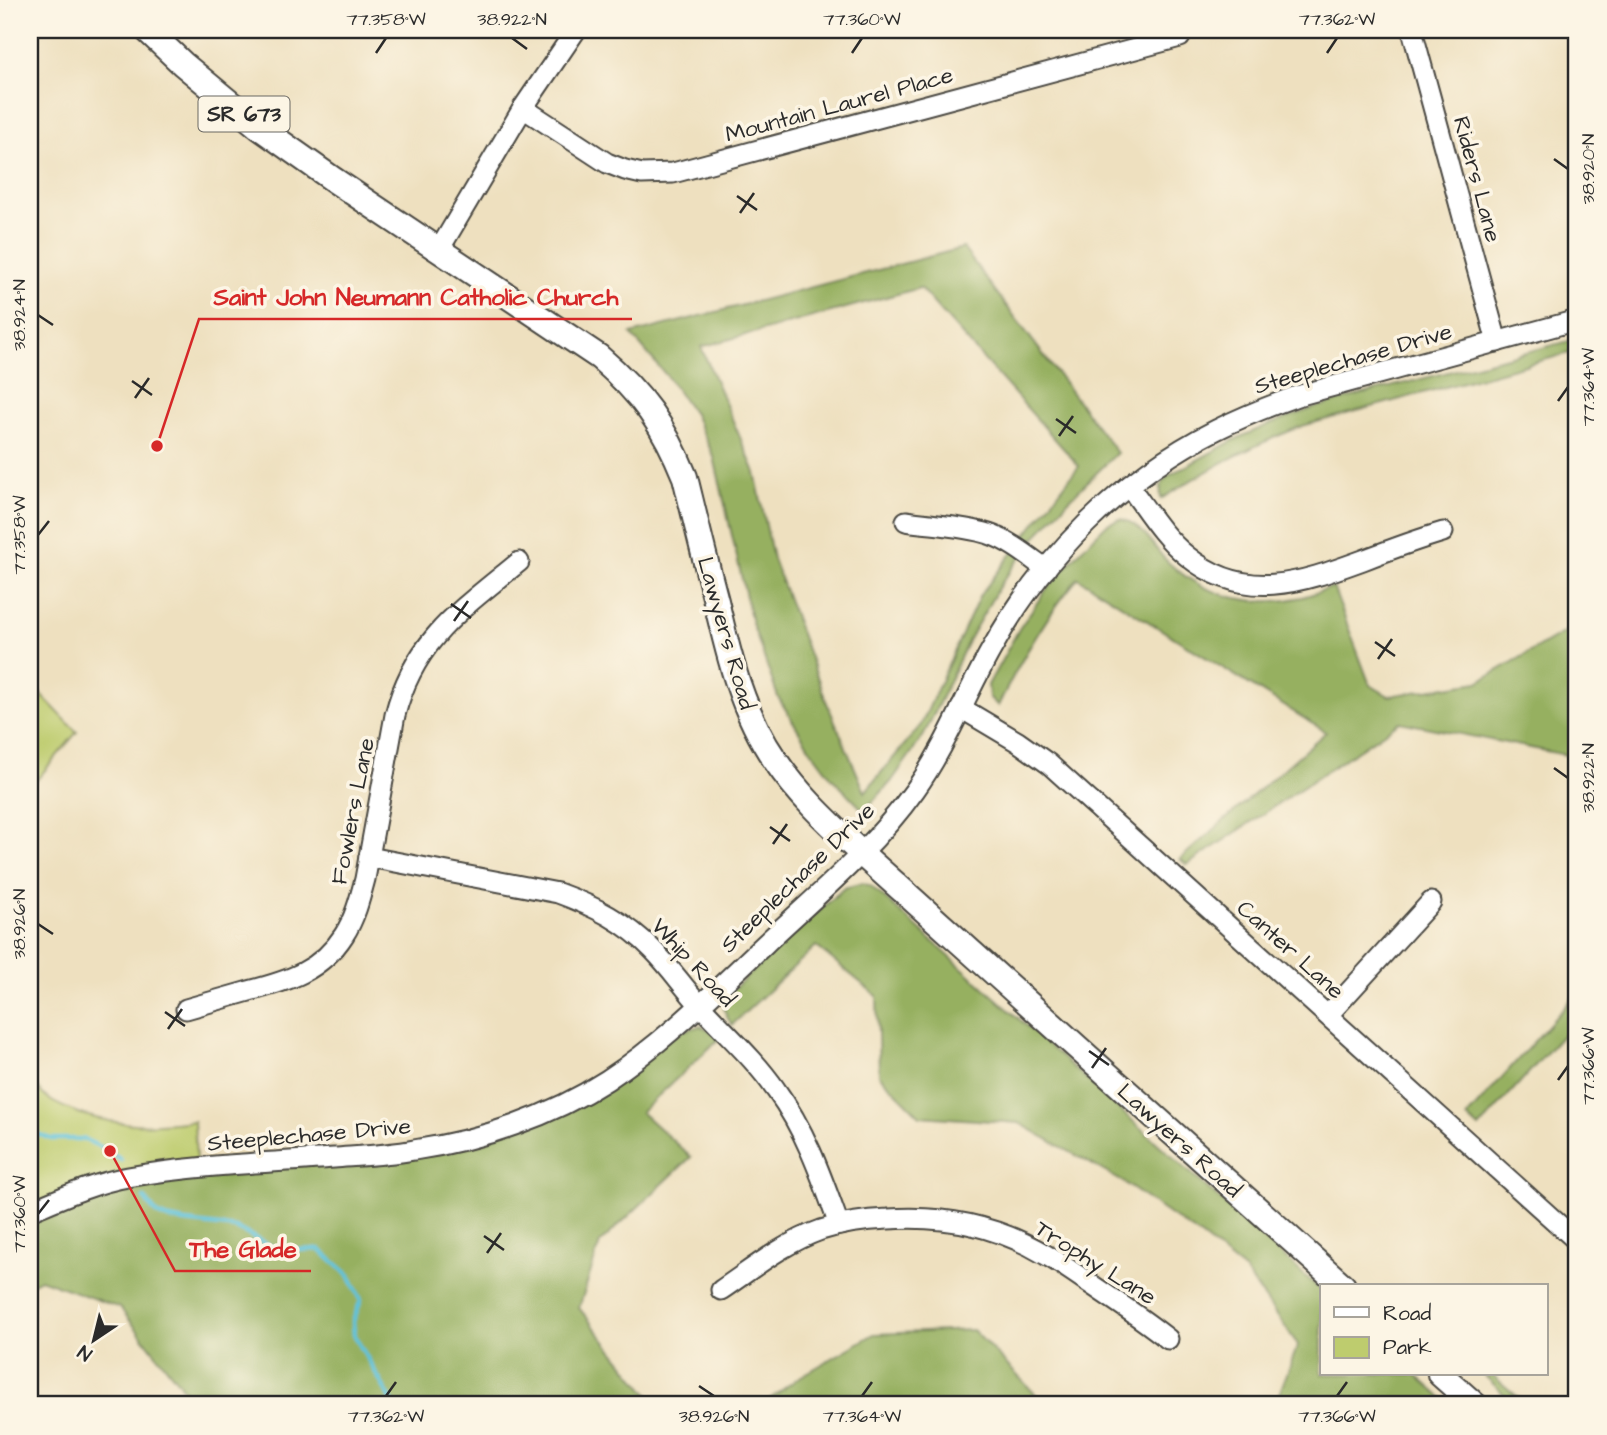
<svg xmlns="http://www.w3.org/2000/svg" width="1607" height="1435" font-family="'Architects Daughter',sans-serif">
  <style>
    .green { fill: #becc6e; stroke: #747c4c; stroke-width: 2 }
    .forest { fill: #96b061; stroke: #606e46; stroke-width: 2; fill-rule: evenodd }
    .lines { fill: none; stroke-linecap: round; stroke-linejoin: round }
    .stream { stroke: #5ec3dc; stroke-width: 4.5 }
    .minor-casing { stroke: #484641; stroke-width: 23 }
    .major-casing { stroke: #484641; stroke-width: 28 }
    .minor { stroke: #fff; stroke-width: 19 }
    .major { stroke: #fff; stroke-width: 24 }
    .ticks { fill: none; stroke: #2b2b2b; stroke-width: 2.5 }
    .labels { text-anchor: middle; stroke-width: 7; stroke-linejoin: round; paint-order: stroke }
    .shield { fill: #fcf5e5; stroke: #6a6863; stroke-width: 2 }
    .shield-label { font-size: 21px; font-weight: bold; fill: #2b2b2b }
    .street-label { font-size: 23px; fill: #2b2b2b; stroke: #fcf5e5 }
    .leader { fill: none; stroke: #d62828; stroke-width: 2.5 }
    .callout-dot { fill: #d62828; stroke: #fcf5e5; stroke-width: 2.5 }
    .callout-label { font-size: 24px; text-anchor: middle; font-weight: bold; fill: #d62828; stroke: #fcf5e5; stroke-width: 7; stroke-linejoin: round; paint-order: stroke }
    .neatline { fill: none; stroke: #2b2b2b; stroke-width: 2.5 }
    .ticks-label { font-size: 18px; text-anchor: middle; fill: #2b2b2b }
  </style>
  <rect width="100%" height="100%" fill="#fcf5e5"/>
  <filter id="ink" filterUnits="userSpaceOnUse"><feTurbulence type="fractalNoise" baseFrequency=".0143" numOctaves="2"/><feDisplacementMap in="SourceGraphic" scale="14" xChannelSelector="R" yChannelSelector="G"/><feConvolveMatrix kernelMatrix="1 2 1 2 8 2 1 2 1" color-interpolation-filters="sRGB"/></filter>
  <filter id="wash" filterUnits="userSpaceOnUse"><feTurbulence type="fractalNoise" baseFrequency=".00686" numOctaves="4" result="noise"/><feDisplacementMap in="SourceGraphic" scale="28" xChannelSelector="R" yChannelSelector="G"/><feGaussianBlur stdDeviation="1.57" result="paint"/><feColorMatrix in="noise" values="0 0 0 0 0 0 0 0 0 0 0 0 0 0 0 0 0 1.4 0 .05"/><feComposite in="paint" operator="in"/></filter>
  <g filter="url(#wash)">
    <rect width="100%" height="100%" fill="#eee0bf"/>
    <g class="green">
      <polygon points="30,683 77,732 30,788"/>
      <path d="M 30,1077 C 35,1084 40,1093 47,1098 C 57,1105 70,1110 81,1114 C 124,1127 150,1126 194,1121 L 196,1159 L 30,1211 Z"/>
    </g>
    <g class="forest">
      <path d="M 963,248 L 1117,453 L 1068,501 L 1032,541 L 1000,585 L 969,639 L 924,735 L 891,782 L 864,811 L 832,778 L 810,749 L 778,697 L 752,623 L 714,457 L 694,414 L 666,375 L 631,334 ZM 920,288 L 1079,466 L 980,595 L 921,725 L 865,792 L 827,703 L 773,559 L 755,472 L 701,347 Z"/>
      <path d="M 1577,339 L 1577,351 L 1302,426 C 1251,446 1207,469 1161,499 C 1160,490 1160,483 1168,476 L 1234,440 L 1270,424 L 1314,408 L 1359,395 Z"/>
      <path d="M 1120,519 C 1140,522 1151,543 1163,557 C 1199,595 1252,609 1302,597 C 1312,595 1323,590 1333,587 L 1370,685 L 1389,696 L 1478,682 L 1577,625 L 1577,760 L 1576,757 L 1400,722 L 1187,865 L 1180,859 L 1326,732 L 1078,578 C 1045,617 1020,661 998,706 L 989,697 L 988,685 L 1019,629 L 1045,591 L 1080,551 L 1107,524 Z"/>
      <path d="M 863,883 L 871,886 L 1322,1291 L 1322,1374 L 1415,1374 L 1450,1405 L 1269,1405 L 1279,1394 L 1298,1345 L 1245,1271 L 1202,1237 L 1123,1182 L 1019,1123 L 920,1116 L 879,1075 L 877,996 L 816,946 L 732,1025 C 725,1015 720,1005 728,994 L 844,888 Z"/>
      <polygon points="1577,993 1577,1019 1479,1128 1467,1117"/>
      <path d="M 700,1026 L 708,1029 L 720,1038 L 641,1112 L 691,1157 L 600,1243 L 579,1308 L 652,1399 L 694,1405 L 196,1405 L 120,1308 L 40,1279 L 30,1285 L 30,1224 C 67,1204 108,1192 149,1183 L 482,1143 L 685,1030 Z"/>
      <polygon points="973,1330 1046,1405 762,1405 798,1378 874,1334"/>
      <polygon points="1483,1374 1491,1374 1527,1405 1515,1405"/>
    </g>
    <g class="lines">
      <g class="stream">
        <polyline points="30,1131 51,1139 83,1139 110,1151 121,1160"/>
        <polyline points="144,1198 157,1214 165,1218 185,1222 236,1228 279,1251 319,1249 349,1275 361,1300 353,1321 354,1335 394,1405"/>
      </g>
    </g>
  </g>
  <g filter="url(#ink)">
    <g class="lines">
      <g class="minor-casing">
        <g id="minor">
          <polyline points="1412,30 1497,342"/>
          <polyline points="523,108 607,163 625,170 642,174 673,173 1180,37"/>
          <polyline points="439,250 523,108 576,30"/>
          <path d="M 1129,486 C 1147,510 1163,537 1187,556 C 1245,603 1300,583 1363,560 C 1389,550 1416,540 1443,532"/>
          <path d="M 906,521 C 933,525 963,526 989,534 C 1010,541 1028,556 1046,569"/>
          <polyline points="961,708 1018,742 1049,764 1577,1241"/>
          <path d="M 369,857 L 558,893 C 594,906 626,922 653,950 C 669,966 682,985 698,1003 C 724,1032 754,1058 776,1090 C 806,1131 822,1178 839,1225"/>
          <path d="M 186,1009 C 207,1003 228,997 249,991 C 288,981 321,971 344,935 C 355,918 360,898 365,879 L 395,715 C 414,640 462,609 519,562"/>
          <polyline points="1328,1015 1431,902"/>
          <path d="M 30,1211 C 61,1198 94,1183 128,1177 C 196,1165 265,1163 334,1158 C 361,1156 388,1155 414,1150 C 481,1140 550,1117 607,1080 C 665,1042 715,991 765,944 C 817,895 873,849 915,790 C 946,747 965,696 991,650 C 1041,558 1122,477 1216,430 C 1242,417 1269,406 1297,396 L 1577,320"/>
          <path d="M 721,1290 C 752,1269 784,1243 821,1230 C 843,1223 865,1220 888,1219 C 944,1215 998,1226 1046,1255 C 1060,1263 1073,1272 1086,1281 C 1114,1300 1142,1318 1168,1339"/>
        </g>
      </g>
      <g class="major-casing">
        <g id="major">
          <path d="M 147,30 L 183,64 L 259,127 L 334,180 L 599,357 C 642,394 664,425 685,477 C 695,518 705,560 716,601 C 729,657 742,712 775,760 C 800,797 830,824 862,854 L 1343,1286"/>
          <polyline points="1440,1374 1475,1405"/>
        </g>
      </g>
      <use href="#minor" class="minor"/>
      <use href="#major" class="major"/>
    </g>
  </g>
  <path class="ticks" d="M 512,38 L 527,49M 376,53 L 386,38M 852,53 L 862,38M 1327,53 L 1337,38M 1554,159 L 1568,169M 737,196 L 757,210M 740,213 L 754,193M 38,315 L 53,325M 132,381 L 152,395M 135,398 L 149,378M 1558,401 L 1568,387M 1056,419 L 1076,433M 1059,436 L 1073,416M 38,535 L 49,521M 451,604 L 471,618M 454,621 L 468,601M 1375,642 L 1395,656M 1378,659 L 1392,639M 1554,768 L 1568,778M 770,827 L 790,841M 773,844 L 787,824M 38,924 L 53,934M 165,1012 L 185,1026M 168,1029 L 182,1009M 1089,1051 L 1109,1065M 1092,1068 L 1106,1048M 1558,1080 L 1568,1066M 38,1214 L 49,1200M 484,1236 L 504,1250M 487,1253 L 501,1233M 699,1386 L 714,1396M 386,1396 L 396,1382M 862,1396 L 872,1382M 1337,1396 L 1347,1382"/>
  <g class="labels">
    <rect class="shield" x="198.5" y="96.5" width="91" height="35" rx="5"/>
    <g class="shield-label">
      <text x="244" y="121">SR 673</text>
    </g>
    <g class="street-label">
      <text transform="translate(839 104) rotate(-15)" y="8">Mountain Laurel Place</text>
      <text transform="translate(1478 179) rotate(75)" y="8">Riders Lane</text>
      <text transform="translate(1353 358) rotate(-16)" y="8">Steeplechase Drive</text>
      <text transform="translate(727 633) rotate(74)" y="8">Lawyers Road</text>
      <text transform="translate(352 811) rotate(-79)" y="8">Fowlers Lane</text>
      <text transform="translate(797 877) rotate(-44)" y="8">Steeplechase Drive</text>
      <text transform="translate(1291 949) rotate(42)" y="8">Canter Lane</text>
      <text transform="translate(694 962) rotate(47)" y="8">Whip Road</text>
      <text transform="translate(309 1134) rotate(-5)" y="8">Steeplechase Drive</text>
      <text transform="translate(1180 1140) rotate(42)" y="8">Lawyers Road</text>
      <text transform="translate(1096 1262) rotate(32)" y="8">Trophy Lane</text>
    </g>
  </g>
  <path class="leader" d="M157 446L199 319H632M110 1151L175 1271H311"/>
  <g class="callout-dot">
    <circle cx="157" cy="446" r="7"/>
    <circle cx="110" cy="1151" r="7"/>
  </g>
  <g class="callout-label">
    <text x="416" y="305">Saint John Neumann Catholic Church</text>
    <text x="243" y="1257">The Glade</text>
  </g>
  <rect width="1607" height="1435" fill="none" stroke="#fcf5e5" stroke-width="77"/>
  <rect x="1320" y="1284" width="228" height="91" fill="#fcf5e5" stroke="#a8a49b" stroke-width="2"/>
  <rect x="1334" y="1307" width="35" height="10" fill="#ffffff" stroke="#a8a49b" stroke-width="2"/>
  <text x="1383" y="1320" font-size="21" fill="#2b2b2b">Road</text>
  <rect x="1334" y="1337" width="35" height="21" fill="#becc6e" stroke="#a8a49b" stroke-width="2"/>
  <text x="1383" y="1354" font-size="21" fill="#2b2b2b">Park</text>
  <g transform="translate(94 1340) rotate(215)" stroke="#fcf5e5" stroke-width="5" paint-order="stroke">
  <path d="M0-5L12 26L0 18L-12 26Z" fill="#2b2b2b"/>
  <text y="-10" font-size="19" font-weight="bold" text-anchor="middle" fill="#2b2b2b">N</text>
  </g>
  <rect x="38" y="38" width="1530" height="1358" class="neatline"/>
  <g class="ticks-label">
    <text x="386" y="25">77.358°W</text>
    <text x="512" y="25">38.922°N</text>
    <text x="862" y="25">77.360°W</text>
    <text x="1337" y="25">77.362°W</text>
    <text transform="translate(1588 169) rotate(-90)" y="6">38.920°N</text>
    <text transform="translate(19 315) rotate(-90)" y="6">38.924°N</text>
    <text transform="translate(1588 387) rotate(-90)" y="6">77.364°W</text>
    <text transform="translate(19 535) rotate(-90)" y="6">77.358°W</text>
    <text transform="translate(1588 778) rotate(-90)" y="6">38.922°N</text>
    <text transform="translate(19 924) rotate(-90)" y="6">38.926°N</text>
    <text transform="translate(1588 1066) rotate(-90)" y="6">77.366°W</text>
    <text transform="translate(19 1214) rotate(-90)" y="6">77.360°W</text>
    <text x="386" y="1422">77.362°W</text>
    <text x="714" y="1422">38.926°N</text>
    <text x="862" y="1422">77.364°W</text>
    <text x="1337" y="1422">77.366°W</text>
  </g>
</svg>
